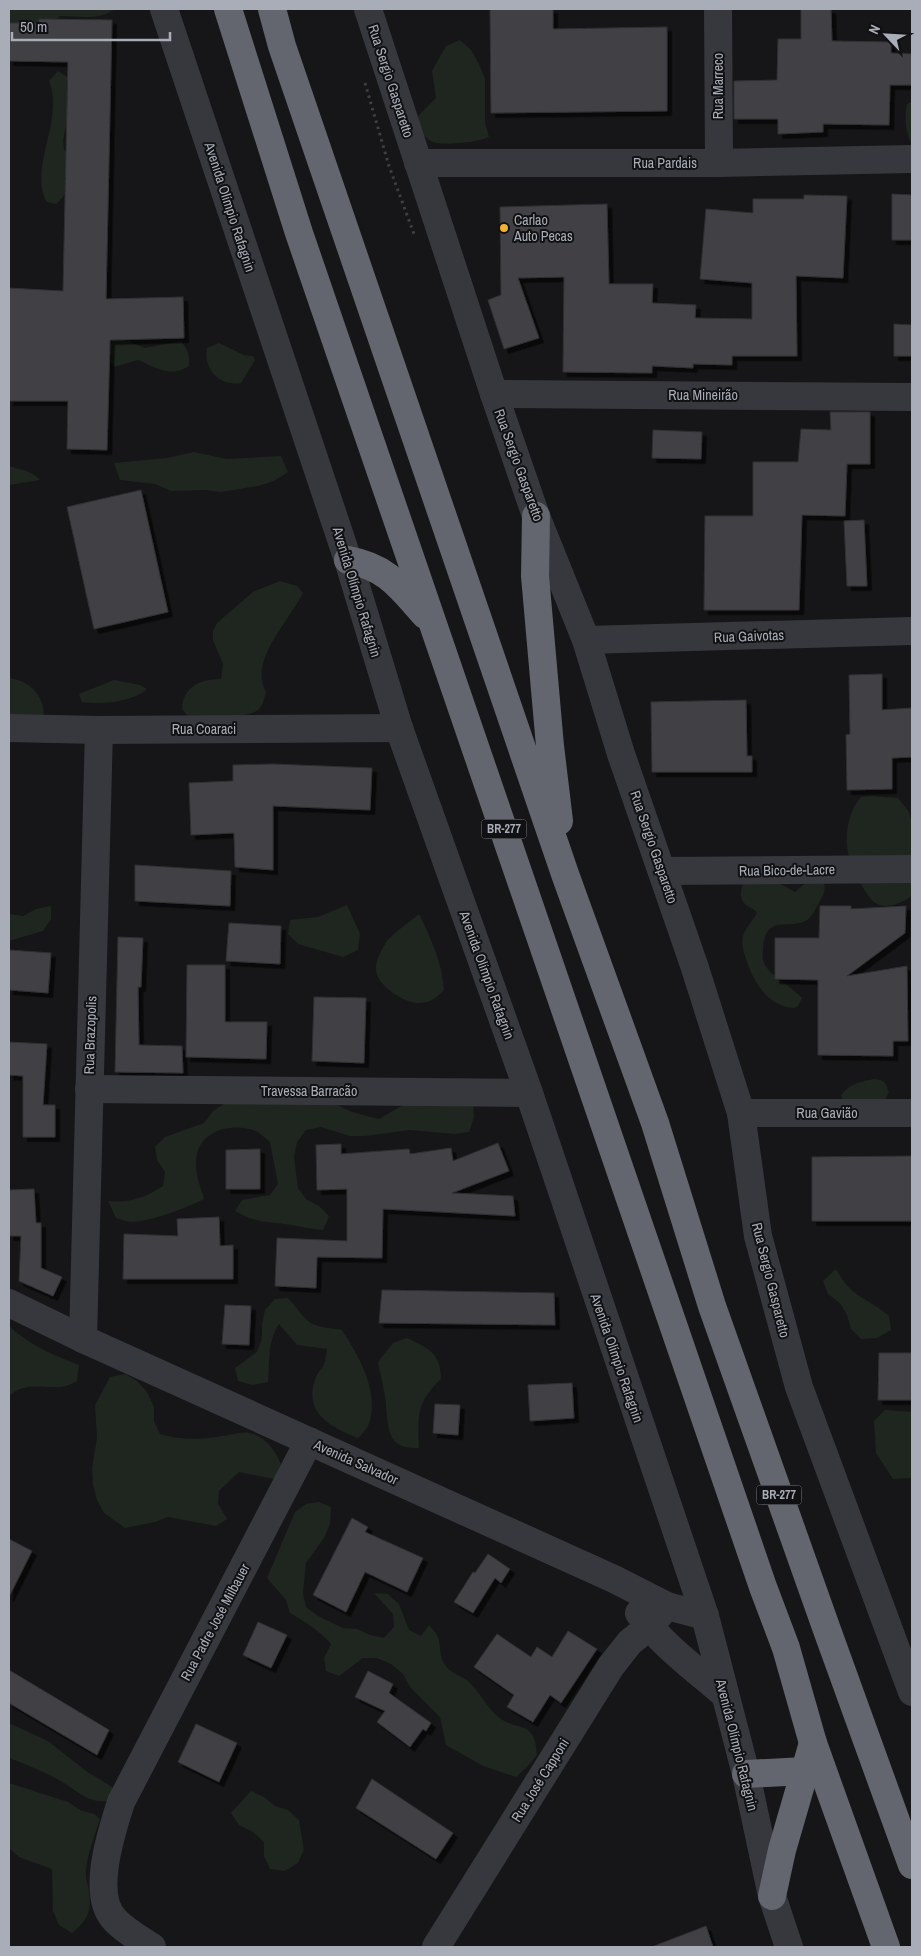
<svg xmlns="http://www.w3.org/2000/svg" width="921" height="1956" font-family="'Archivo Narrow',sans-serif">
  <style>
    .green { fill: #1e261f }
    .building { fill: #404145; stroke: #303034; filter: url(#shadow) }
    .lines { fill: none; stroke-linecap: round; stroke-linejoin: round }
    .path { stroke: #3d3f44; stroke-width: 3; stroke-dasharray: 2.5 4; stroke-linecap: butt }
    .minor { stroke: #37383d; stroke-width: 28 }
    .highway { stroke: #63666e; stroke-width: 28 }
    .poi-dot { fill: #f2b134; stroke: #111113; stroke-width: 2 }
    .labels { text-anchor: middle; stroke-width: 4; stroke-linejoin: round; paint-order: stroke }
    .shield { fill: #111113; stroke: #7b7e86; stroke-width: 1 }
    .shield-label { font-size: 12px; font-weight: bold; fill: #a8adb8 }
    .street-label { font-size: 14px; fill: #a8adb8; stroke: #111113 }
    .poi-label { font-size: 14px; fill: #a8adb8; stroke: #111113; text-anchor: start }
  </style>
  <defs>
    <filter id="shadow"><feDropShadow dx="4.5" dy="4.5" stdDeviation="0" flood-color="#0009"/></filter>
  </defs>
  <rect width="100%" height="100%" fill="#161618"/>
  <g class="green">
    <path d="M 9,9 L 115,9 C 99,21 78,16 60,16 L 9,62 Z"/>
    <path d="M 460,40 L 471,50 L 479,64 L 485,79 L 485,123 L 489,137 C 475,142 471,142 457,143 C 433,145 422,143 417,117 L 436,98 L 432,71 L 446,46 Z"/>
    <path d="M 58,71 L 73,81 L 67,122 L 63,140 L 64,149 L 69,156 L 70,181 L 63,197 L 56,204 L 47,202 C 28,169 65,119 49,81 Z"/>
    <path d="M 912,102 L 912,145 C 905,130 904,120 907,104 Z"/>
    <path d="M 127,331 L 130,342 L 145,348 L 181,341 C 188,350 190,355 189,366 C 171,378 156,368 138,360 L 114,367 L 109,360 L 107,350 L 112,342 Z"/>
    <path d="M 219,343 L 244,355 L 253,356 L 255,360 L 241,383 C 220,387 203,369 207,348 Z"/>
    <polygon points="194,452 227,459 281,456 288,472 274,481 258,486 221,492 205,490 171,491 155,484 120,480 114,463 167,458"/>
    <path d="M 9,466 C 20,470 32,470 40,480 L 9,485 Z"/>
    <path d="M 280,581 L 297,586 L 303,593 C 290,620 248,661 266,692 C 264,698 263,706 258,710 C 245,720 205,716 188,716 L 182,709 C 183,687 200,679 221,679 L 223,664 L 213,640 L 213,631 L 217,623 L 253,592 Z"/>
    <path d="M 9,678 C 30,681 44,695 44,717 L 12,721 L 9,711 Z"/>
    <path d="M 114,680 L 140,685 L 147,689 C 132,702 102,705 82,702 L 79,694 Z"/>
    <path d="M 870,796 L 898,798 L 909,812 L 912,823 L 912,896 C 901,904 881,912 871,899 C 867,895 865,890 862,886 C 844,861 840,822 861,797 Z"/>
    <path d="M 745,879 L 779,883 L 795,892 L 808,881 L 824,883 C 826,890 823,896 820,901 C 816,908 813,916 807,920 C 789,931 765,912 763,950 C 762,956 763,964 767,968 C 777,980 792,987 802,998 L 798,1006 L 794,1008 C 768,1006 755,984 747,962 C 744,953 741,946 743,936 C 745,928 753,920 757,913 C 754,908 748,908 744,903 C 738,896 742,886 745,879 Z"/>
    <polygon points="347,905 360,934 358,950 343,957 298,944 288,934 290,920 318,917"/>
    <polygon points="51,906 51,919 43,931 9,941 9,914 23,916 36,909"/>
    <path d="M 419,914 C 431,938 442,963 444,990 C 437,997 432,1002 421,1003 C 407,1005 376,986 376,969 C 375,962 381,951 385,944 C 391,934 410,922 419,914 Z"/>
    <path d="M 874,1079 C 885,1080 885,1082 889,1092 L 885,1100 L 843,1100 L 841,1096 C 849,1083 861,1082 874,1079 Z"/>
    <path d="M 326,1100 L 352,1112 L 379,1119 L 403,1105 L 473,1103 L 474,1117 L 469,1132 L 455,1134 L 410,1130 L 365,1136 L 350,1136 L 321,1127 L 306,1130 L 297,1142 L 294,1157 L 298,1188 L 306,1199 L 319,1206 L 329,1216 L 323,1230 C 312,1229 302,1227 292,1225 C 267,1221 258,1224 235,1211 L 242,1200 L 270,1195 L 278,1184 L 270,1142 C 266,1139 262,1135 258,1132 C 236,1122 203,1128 197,1154 C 193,1168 200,1185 204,1199 C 189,1207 149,1222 132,1222 C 127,1222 121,1219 116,1218 L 108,1201 C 129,1203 145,1198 163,1186 L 165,1172 L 157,1160 L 155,1147 L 165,1137 L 204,1123 L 213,1111 L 227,1102 Z"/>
    <path d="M 836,1269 C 852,1299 867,1297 889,1316 L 891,1330 L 877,1338 L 861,1339 L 851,1329 L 847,1315 L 840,1303 L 828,1294 L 823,1281 Z"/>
    <path d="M 288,1298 C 295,1305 300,1314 307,1320 C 315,1328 331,1328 342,1330 C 359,1356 381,1394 368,1426 C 366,1430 361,1435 358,1438 C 331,1427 302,1413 316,1377 C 318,1372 322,1369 324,1364 C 326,1360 326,1354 327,1349 L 297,1345 L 279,1324 C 267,1342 270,1361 268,1382 L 252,1385 L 238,1381 L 235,1368 L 257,1352 L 262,1338 L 262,1324 L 265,1310 L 275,1299 Z"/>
    <path d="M 9,1326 C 29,1345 55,1356 79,1365 L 77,1381 C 73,1383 67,1386 62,1387 C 41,1389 27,1381 9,1396 Z"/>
    <path d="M 407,1338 C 428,1348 441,1353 441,1379 C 416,1403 418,1415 419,1448 C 383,1450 389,1423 385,1396 C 383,1385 380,1373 378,1362 L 393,1343 Z"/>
    <path d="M 125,1374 L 137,1381 L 147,1392 L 154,1407 L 154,1421 L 160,1434 C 180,1440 202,1440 222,1436 C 232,1435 243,1430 253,1434 C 268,1439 278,1454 282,1468 L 274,1479 L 239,1472 L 219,1491 L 218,1504 L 227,1519 L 216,1526 L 168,1517 L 155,1522 L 125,1528 L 104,1513 L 97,1500 L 93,1485 L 92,1468 L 97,1438 L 95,1405 L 110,1377 Z"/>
    <polygon points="885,1410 912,1412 912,1478 893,1479 876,1453 874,1421"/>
    <path d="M 319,1502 L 331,1507 L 330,1524 L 324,1538 L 306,1563 L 303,1593 L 306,1607 L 318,1616 L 343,1628 L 357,1629 L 370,1635 L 384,1638 L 394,1627 L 393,1614 L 374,1593 L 388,1594 L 399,1604 L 409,1630 L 421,1636 L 429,1625 C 432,1629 437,1633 438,1637 C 441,1646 439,1655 444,1663 C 449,1673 460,1675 468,1681 C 479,1691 485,1704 495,1714 C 515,1734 535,1716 537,1755 L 527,1767 L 516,1777 L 483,1766 L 446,1745 L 440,1717 L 410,1687 L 403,1674 L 391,1664 L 377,1658 L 363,1658 L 339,1676 L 326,1671 L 324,1658 L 331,1644 C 319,1630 305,1622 290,1613 L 286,1600 L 267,1578 L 295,1512 L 306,1504 Z"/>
    <path d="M 9,1723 L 48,1741 L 86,1771 L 112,1787 L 114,1801 C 86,1804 80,1792 59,1780 C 43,1771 25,1764 9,1758 Z"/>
    <path d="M 9,1783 L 68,1802 L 80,1810 L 94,1814 L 100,1819 C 95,1835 85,1860 86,1876 C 86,1882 89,1887 89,1892 C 92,1912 87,1921 72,1933 L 59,1925 L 53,1911 L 52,1869 L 19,1857 L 9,1848 Z"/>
    <polygon points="251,1791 264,1797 275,1806 288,1810 299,1820 304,1850 298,1863 285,1871 270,1869 264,1856 264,1842 253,1832 239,1825 231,1813"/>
  </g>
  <g class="building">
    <polygon points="490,9 553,9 553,29 667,27 667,111 491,113"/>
    <polygon points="801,9 831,9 832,41 891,42 891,53 912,54 912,85 890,85 889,125 823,124 823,132 778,134 778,119 734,119 734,81 777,80 778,39 801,39"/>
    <polygon points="39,19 112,20 106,299 183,297 184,338 110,340 107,450 67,449 68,401 9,401 9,288 63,291 68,62 9,61 9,23 39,23"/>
    <polygon points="892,194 912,195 912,240 892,240"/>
    <polygon points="804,195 847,196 843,278 796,276 797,356 732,356 732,365 693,364 693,368 652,366 652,373 563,372 564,277 518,278 539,338 504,349 488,300 501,295 500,207 607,204 609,284 653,284 652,303 696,305 695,318 752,319 752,283 700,279 706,209 753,213 753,199 804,199"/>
    <polygon points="894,324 912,325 912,356 894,356"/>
    <polygon points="830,412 870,412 870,464 847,464 845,516 802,515 799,610 704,610 705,516 753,516 753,462 798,462 801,429 831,430"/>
    <polygon points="653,430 702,432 701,459 652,458"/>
    <polygon points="141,490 168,612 94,629 67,507"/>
    <polygon points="864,520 867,586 847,586 844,521"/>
    <polygon points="882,674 882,710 912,708 912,757 892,758 892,789 847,790 846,735 850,734 849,675"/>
    <polygon points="746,700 747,756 752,756 752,772 652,772 651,702"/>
    <polygon points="273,764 372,768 370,810 273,806 273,870 235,867 234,833 191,835 189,783 233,781 233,765"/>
    <polygon points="135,865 231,871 230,906 135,901"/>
    <polygon points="820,906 851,906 851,909 906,906 905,933 847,976 907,966 908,1041 893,1041 893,1056 818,1055 818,980 775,979 775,938 819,938"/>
    <polygon points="229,923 281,926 280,964 226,961"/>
    <polygon points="118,937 143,938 141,987 138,987 139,1045 182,1046 183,1073 115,1072"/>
    <polygon points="9,950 51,953 48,993 9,990"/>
    <polygon points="187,965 225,965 225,1022 267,1022 266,1059 186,1057"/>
    <polygon points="314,997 366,998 364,1063 312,1061"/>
    <polygon points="9,1042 47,1044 43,1105 55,1105 55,1137 23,1137 23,1076 9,1075"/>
    <polygon points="498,1143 509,1171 452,1193 513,1196 515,1216 383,1209 382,1258 317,1257 316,1288 275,1286 277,1238 347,1241 347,1189 317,1190 316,1145 341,1144 341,1154 409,1149 410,1154 451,1148 453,1161"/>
    <polygon points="260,1149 260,1189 226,1189 226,1150"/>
    <polygon points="912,1156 912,1221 812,1221 812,1157"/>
    <polygon points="34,1189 36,1223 41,1223 41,1268 62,1277 53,1296 19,1281 21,1236 9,1236 9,1190"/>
    <polygon points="219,1217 220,1246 233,1245 233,1279 123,1279 124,1234 178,1236 177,1219"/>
    <polygon points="382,1290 554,1293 555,1325 379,1323"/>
    <polygon points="225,1305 251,1306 249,1345 222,1344"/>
    <polygon points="879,1353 912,1353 912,1400 878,1400"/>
    <polygon points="572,1383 574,1418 530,1421 528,1385"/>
    <polygon points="435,1404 460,1405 458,1435 433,1433"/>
    <polygon points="352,1518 368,1527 365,1532 423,1558 407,1592 365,1572 346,1612 313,1595"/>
    <polygon points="9,1539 32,1551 9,1597"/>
    <polygon points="488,1554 510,1569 501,1583 495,1578 473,1613 454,1602 473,1572 475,1573"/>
    <polygon points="258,1622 287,1635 271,1668 243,1655"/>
    <polygon points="568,1631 597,1649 561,1703 550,1695 533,1722 507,1707 514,1695 474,1667 497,1634 531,1657 537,1647 552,1657"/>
    <polygon points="9,1670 109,1730 97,1755 9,1703"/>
    <polygon points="368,1671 393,1684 389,1693 431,1723 426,1731 423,1729 410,1747 377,1722 385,1711 355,1697"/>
    <polygon points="196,1724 237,1743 219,1782 178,1762"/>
    <polygon points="372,1779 453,1833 436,1859 356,1808"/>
    <polygon points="706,1926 713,1947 654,1947 654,1946"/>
  </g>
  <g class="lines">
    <polyline class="path" points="365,83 389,166 414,234"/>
    <g class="minor">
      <polyline points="164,9 348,560 399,728 529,1093 705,1616 746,1774 772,1896 789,1947"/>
      <polyline points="368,9 494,394 536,516 586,640 621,754 694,965 741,1113 758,1236 799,1387 912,1692"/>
      <polyline points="718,9 719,163"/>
      <polyline points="418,163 719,163 912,159"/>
      <polyline points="494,394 912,397"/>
      <polyline points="586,640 912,631"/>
      <polyline points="9,728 99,730 399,728"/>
      <polyline points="662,871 912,869"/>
      <polyline points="89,1089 529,1093"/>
      <polyline points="741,1113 912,1113"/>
      <polyline points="9,1303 83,1339 614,1579 667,1606 705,1616"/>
      <polyline points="83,1339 99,730"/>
      <path d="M 639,1613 C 662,1645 694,1668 724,1694"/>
      <path d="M 152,1947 C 140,1939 125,1931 115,1920 C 90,1895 112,1831 121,1802 L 309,1441"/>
      <polyline points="436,1947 611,1666 630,1642 649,1627 667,1606"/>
    </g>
    <g class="highway">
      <polyline points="228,9 299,233 763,1587 786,1648 813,1743 886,1947"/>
      <polyline points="272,9 282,46 565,874 655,1123 712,1306 827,1630 912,1865"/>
      <polyline points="536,516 535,576 550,746 559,821"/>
      <path d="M 348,560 C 387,567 400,587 425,615"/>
      <polyline points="746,1774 805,1771"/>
      <polyline points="772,1896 782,1850 813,1743"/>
    </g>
  </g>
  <circle class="poi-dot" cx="504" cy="228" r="5"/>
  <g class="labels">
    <g class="shield">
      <rect x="481.5" y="819.5" width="45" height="19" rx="4"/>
      <rect x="756.5" y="1485.5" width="45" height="19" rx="4"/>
    </g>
    <g class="shield-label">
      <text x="504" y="833">BR-277</text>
      <text x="779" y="1499">BR-277</text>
    </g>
    <g class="street-label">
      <text transform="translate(391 81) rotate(72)" y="5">Rua Sergio Gasparetto</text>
      <text transform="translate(718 86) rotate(-90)" y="5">Rua Marreco</text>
      <text x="665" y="168">Rua Pardais</text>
      <text transform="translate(230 207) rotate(72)" y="5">Avenida Olímpio Rafagnin</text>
      <text x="703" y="400">Rua Mineirão</text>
      <text transform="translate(519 465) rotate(70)" y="5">Rua Sergio Gasparetto</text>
      <text transform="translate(357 592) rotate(73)" y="5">Avenida Olímpio Rafagnin</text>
      <text transform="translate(749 636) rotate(-2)" y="5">Rua Gaivotas</text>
      <text x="204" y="734">Rua Coaraci</text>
      <text transform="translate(654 847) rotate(71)" y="5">Rua Sergio Gasparetto</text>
      <text transform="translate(787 870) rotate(-1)" y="5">Rua Bico-de-Lacre</text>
      <text transform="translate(487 975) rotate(70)" y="5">Avenida Olímpio Rafagnin</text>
      <text transform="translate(90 1035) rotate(-88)" y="5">Rua Brazopolis</text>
      <text x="309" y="1096">Travessa Barracão</text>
      <text x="827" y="1118">Rua Gavião</text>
      <text transform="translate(771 1280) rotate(76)" y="5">Rua Sergio Gasparetto</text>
      <text transform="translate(617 1358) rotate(71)" y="5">Avenida Olímpio Rafagnin</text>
      <text transform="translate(356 1462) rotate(24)" y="5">Avenida Salvador</text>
      <text transform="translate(215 1622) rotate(-62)" y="5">Rua Padre José Milbauer</text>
      <text transform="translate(737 1745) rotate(76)" y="5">Avenida Olímpio Rafagnin</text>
      <text transform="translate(540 1780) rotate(-58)" y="5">Rua José Capponi</text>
    </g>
    <g class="poi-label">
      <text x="514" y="225">Carlao<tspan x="514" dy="16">Auto Pecas</tspan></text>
    </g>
  </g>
  <rect width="921" height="1956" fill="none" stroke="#a8adb8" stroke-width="20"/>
  <g transform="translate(886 35) rotate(295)" stroke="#111113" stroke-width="4" paint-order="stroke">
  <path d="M0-4L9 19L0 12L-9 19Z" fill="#a8adb8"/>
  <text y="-8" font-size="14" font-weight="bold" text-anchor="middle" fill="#a8adb8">N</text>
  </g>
  <path d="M12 32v8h158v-8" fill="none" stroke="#a8adb8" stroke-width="2.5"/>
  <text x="20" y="32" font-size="15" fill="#a8adb8" stroke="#111113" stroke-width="4" paint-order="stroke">50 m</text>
</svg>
